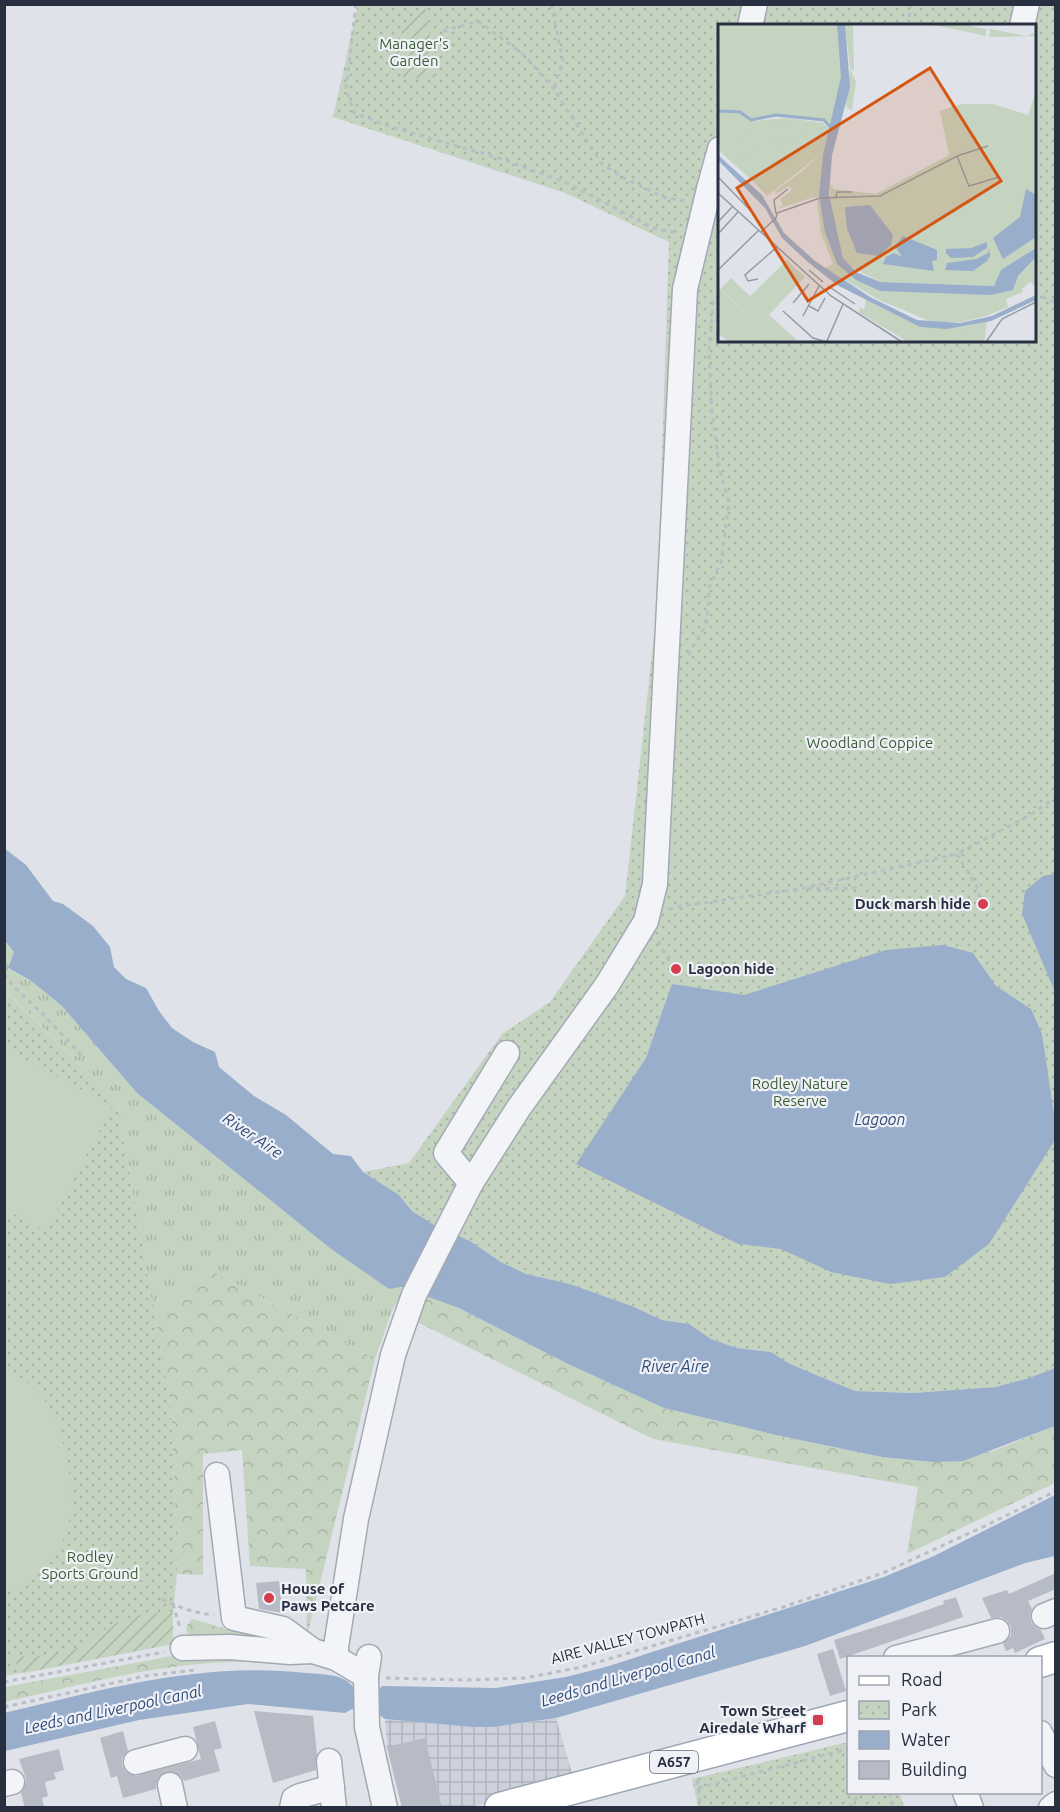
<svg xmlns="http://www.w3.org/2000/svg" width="1060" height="1812" font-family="Ubuntu,sans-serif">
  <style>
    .industrial { fill: url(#industrial-grid) }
    .grass { fill: url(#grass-tufts) }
    .forest { fill: url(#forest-crowns) }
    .park { fill: url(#park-dots); fill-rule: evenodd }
    .garden { fill: url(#garden-furrows) }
    .pitch { fill: #c4d4c0 }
    .water { fill: #98aecb }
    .building { fill: #b6bbc6 }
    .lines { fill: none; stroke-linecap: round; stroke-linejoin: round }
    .minor-tunnel { stroke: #babec7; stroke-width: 24; stroke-dasharray: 24 12; stroke-linecap: butt }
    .minor-casing { stroke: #a4a9b3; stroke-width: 27 }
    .major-casing { stroke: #9ea6b6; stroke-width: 33 }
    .path { stroke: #b9bdc4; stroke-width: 3; stroke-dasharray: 4.5 4.5; stroke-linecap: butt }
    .minor { stroke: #f2f4f7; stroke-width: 24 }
    .major { stroke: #fff; stroke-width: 30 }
    .poi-dot { fill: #d53d4c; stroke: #eff1f7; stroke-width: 2 }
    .labels { text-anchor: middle; stroke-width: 4.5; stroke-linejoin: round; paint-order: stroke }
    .shield { fill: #eff1f7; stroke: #636978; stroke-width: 1.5 }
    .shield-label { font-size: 14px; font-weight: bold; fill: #272f41 }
    .park-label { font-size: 15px; fill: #395e33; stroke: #eff1f7 }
    .poi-label { font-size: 15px; font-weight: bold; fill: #272f41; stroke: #eff1f7; text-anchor: end }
    .street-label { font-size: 15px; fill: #272f41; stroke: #eff1f7 }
    .water-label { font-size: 16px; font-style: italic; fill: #2f4b77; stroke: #eff1f7 }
    .inset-river { fill: none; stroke: #98aecb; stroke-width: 3 }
    .inset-road { fill: none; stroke: #959aa6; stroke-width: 1.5 }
    .view { fill: #d55511; fill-opacity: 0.15; stroke: #d55511; stroke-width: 3 }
    .inset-edge { fill: none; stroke: #272f41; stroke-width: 3 }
  </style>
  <defs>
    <pattern id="industrial-grid" width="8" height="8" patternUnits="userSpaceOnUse" patternTransform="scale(1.5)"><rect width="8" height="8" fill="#cdd1db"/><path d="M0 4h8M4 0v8" fill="none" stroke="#b0b4bd"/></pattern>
    <pattern id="grass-tufts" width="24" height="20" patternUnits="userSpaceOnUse" patternTransform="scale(1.5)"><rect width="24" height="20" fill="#c4d4c0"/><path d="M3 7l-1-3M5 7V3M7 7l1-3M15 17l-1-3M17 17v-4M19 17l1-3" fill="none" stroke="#a8b6a6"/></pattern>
    <pattern id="forest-crowns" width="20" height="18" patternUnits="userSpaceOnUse" patternTransform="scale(1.5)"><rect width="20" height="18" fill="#c4d4c0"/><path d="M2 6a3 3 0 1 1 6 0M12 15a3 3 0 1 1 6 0" fill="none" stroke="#a8b6a6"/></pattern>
    <pattern id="park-dots" width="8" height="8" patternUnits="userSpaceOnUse" patternTransform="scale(1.5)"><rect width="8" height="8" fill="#c4d4c0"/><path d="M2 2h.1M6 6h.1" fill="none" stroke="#a8b6a6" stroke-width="1.8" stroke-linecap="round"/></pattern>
    <pattern id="garden-furrows" width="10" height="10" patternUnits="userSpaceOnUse" patternTransform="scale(1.5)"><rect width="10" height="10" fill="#c4d4c0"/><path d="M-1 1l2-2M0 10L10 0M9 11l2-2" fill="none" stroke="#a8b6a6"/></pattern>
  </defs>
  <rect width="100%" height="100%" fill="#dfe2e9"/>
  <polygon class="industrial" points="556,1718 575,1783 470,1807 402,1807 387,1747 385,1719 472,1727 524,1723"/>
  <polygon class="grass" points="4,941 14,952 8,969 30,980 62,1006 137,1093 331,1249 389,1289 395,1286 406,1289 393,1308 375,1359 210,1270 154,1314 117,1102 5,990"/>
  <g class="forest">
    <polygon points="210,1270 375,1359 307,1636 306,1569 250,1566 242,1450 203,1454 203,1575 177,1574 171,1409 154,1314"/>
    <polygon points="426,1295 459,1308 566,1363 664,1408 776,1435 882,1457 932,1462 993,1451 1055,1426 1055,1483 907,1554 918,1487 653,1439 415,1321"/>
    <polygon points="192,1619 227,1629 260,1633 259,1645 190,1642 186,1627"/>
    <path d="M 183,1654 L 261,1654 L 260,1662 C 174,1659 88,1683 5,1702 L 5,1687 Z"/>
  </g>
  <g class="park">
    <path d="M 358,5 L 1055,5 L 1055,1368 L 1029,1378 L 996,1387 L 913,1393 L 855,1391 L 790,1364 L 771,1352 L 737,1348 L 711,1339 L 689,1324 L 662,1320 L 634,1307 L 570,1284 L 526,1274 L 501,1262 L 470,1241 L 433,1225 L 412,1211 L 399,1195 L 363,1172 L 409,1163 L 502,1034 L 550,1002 L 625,896 L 657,609 L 669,242 L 565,193 L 333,117 ZM 720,26 L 1034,26 L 1034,340 L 720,340 Z"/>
    <polygon points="4,990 117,1102 171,1409 177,1574 173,1613 173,1644 5,1676"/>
    <polygon points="848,1742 848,1792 900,1793 904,1807 698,1807 692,1779"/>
  </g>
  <g class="garden">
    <polygon points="425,5 436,77 404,79 394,50 406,24"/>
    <path d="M 159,1613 L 173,1613 L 173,1644 L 24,1673 L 9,1657 C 35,1656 59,1657 83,1646 C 91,1642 98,1634 106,1629 C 122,1618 140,1614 159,1613 Z"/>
  </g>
  <g class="pitch">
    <polygon points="5,1049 112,1106 46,1231 5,1209"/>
    <path d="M 5,1367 C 24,1379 43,1394 54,1414 C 61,1428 63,1443 66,1458 C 69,1472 72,1485 72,1499 C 71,1540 45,1582 5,1593 Z"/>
  </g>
  <g class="water">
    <polygon points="4,848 26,865 53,901 63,904 93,926 110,947 114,967 126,979 146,988 159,1011 172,1028 193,1042 215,1052 219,1067 254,1096 286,1115 333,1154 351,1156 363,1172 399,1195 412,1211 434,1225 470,1241 501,1262 526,1274 570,1284 634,1307 662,1320 689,1324 711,1339 737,1348 771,1352 790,1364 855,1391 913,1393 996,1387 1029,1378 1055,1368 1055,1426 963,1461 932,1462 882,1457 776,1435 664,1408 566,1363 459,1308 401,1287 389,1289 331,1249 137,1093 62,1006 30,980 8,968 14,952 5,941"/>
    <polygon points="1055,874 1056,874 1055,992 1022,914 1025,891 1043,876"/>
    <polygon points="943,945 973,953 996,986 1031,1009 1042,1034 1056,1128 1055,1140 989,1244 945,1277 890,1284 831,1272 781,1249 738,1244 576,1164 646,1058 672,984 744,995 886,950"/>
    <path d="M 1055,1495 L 1055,1556 L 1025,1563 L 805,1646 L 556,1718 L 493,1727 L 472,1727 L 385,1719 L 375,1712 L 352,1709 L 345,1713 L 248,1704 L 139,1720 L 5,1751 L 4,1713 C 105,1689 202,1661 306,1673 C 326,1675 348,1673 357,1693 L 374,1695 L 382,1686 L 496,1688 L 566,1677 L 609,1666 L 884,1577 L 934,1556 Z"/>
  </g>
  <g class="building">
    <polygon points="1056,1573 1056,1589 1028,1601 1032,1609 1030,1615 1031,1622 1035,1627 1041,1630 1045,1639 1015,1653 1013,1648 1006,1651 1003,1644 1011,1635 1011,1627 1007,1621 1001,1617 991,1618 982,1598 1007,1590 1009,1594"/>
    <polygon points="279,1581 283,1613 259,1609 256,1583"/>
    <polygon points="956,1597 963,1617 840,1659 834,1640 904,1618 944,1604 943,1601"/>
    <polygon points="833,1649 846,1691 830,1696 817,1654"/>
    <polygon points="254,1711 313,1716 317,1754 316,1770 273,1783"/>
    <polygon points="215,1721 222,1748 214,1750 220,1771 184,1781 181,1776 175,1772 166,1771 160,1775 157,1780 156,1789 123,1798 117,1776 111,1778 100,1738 123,1731 128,1751 122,1758 122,1766 126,1772 136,1776 201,1759 193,1727"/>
    <polygon points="425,1738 442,1808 402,1808 387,1747"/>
    <polygon points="59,1749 64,1770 54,1773 56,1779 45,1782 48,1796 42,1798 44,1808 25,1808 21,1793 25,1786 26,1779 19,1759"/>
  </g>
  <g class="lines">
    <polyline class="minor-tunnel" points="166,1768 170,1785"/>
    <g class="minor-casing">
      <g id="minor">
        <polyline points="750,26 755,4"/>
        <polyline points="1022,26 1027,4"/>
        <polyline points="709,189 720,149"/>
        <polyline points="471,1183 446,1153 507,1053"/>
        <polyline points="217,1475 234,1618 283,1629 313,1651 336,1658"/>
        <polyline points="1044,1616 1056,1611"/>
        <polyline points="183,1648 230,1647 290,1652 313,1651"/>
        <polyline points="369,1657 366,1676 367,1727 385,1808"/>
        <polyline points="896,1658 997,1631"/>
        <polyline points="366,1676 336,1658 336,1647 356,1519 393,1355 414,1295 471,1183 518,1109 607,985 646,921 655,884 685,289 709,189 720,192"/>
        <polyline points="1040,1733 1056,1765"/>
        <polyline points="329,1761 334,1808"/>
        <polyline points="136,1762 185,1749"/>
        <polyline points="4,1784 12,1782"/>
        <polyline points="170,1785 175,1808"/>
        <polyline points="965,1792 971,1808"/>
        <polyline points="292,1808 294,1799 300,1796 332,1787"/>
        <polyline points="1051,1808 1056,1804"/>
      </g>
    </g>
    <g class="major-casing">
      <g id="major">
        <polyline points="1040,1662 1056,1657"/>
        <polyline points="500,1808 848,1716"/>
      </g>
    </g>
    <g class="path">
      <polyline points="356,4 346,89 354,113 391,127 499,158 567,183 653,228 679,233"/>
      <polyline points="551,4 563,61 554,89"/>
      <polyline points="909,26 910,4"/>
      <polyline points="443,31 478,21 523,54 554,89 601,163 620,176 663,197 686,201"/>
      <polyline points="1034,293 1056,303"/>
      <polyline points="688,655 707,623 709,588 721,562 729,502 720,472 712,411 709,353 713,302 720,301"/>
      <polyline points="957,854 980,892 978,899 980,899"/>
      <polyline points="807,889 858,888"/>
      <polyline points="669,910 674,907 799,889 957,854 1030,815 1056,797"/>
      <polyline points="658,941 672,966"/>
      <polyline points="4,974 14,987 43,1014 83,1057"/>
      <path d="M 162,1599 C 180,1608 195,1613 214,1615"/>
      <polyline points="173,1604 180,1628"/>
      <polyline points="386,1678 465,1680 525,1678 582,1667 783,1607 883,1573 987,1525 1056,1491"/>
      <polyline points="4,1682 164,1652"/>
      <polyline points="4,1707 145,1676 195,1670"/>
      <polyline points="697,1780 701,1808"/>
      <polyline points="698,1788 848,1749"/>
      <polyline points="890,1792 893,1808"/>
      <polyline points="849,1808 861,1792"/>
    </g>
    <use href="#minor" class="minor"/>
    <use href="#major" class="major"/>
  </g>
  <g class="poi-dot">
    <circle cx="983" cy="904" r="6"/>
    <circle cx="676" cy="969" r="6"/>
    <circle cx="269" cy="1598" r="6"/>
    <rect x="812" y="1714" width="12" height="12" rx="3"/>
  </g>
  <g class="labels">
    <rect class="shield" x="650" y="1751" width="48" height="22" rx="4.5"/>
    <g class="shield-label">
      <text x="674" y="1767">A657</text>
    </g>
    <g class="park-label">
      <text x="414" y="49">Manager's<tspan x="414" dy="17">Garden</tspan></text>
      <text x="870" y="748">Woodland Coppice</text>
      <text x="800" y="1089">Rodley Nature<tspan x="800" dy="17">Reserve</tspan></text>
      <text x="90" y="1562">Rodley<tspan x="90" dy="17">Sports Ground</tspan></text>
    </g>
    <g class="poi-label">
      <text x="971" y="909">Duck marsh hide</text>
      <text x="688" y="974" text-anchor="start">Lagoon hide</text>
      <text x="281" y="1594" text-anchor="start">House of<tspan x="281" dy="17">Paws Petcare</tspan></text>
      <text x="806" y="1716">Town Street<tspan x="806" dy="17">Airedale Wharf</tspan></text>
    </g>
    <g class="street-label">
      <text transform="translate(628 1639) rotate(-15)" y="5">AIRE VALLEY TOWPATH</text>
    </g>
    <g class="water-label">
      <text x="880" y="1125">Lagoon</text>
      <text transform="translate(253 1135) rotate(34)" y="6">River Aire</text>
      <text x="675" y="1372">River Aire</text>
      <text transform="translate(628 1676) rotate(-16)" y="6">Leeds and Liverpool Canal</text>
      <text transform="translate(113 1709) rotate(-12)" y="6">Leeds and Liverpool Canal</text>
    </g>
  </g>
  <g transform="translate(718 24)">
    <rect width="318" height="318" fill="#dfe2e9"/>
    <path d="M 0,0 L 119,0 L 121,10 L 125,47 L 113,102 L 106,96 L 58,91 L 33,97 L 35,157 L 0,126 ZM 127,0 L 135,0 L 136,47 L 132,44 ZM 103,97 L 113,106 L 105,131 L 102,173 L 93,174 L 91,151 L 83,148 L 103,130 ZM 176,265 L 199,265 L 273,271 L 268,292 L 243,298 L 214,298 L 161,276 L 166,267 ZM 143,283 L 146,286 L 157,288 L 175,299 L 170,306 L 140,288 ZM 269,297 L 266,318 L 237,318 L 237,308 L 246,302 ZM 187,303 L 217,318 L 188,318 L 182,313 Z" fill="#c4d4c0"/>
    <path d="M 212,0 L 244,0 L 268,5 L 268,12 ZM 272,5 L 309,12 L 318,8 L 318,12 L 271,13 ZM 132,44 L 138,58 L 134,86 L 128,83 ZM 83,148 L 91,151 L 93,174 L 59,185 L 65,181 L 62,175 L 74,166 L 71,162 L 58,170 L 57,167 ZM 103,175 L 105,195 L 138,256 L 166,267 L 161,276 L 107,244 L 115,240 L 103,209 L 99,176 ZM 318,233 L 318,263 L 312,258 L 304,265 L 305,268 L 288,275 L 290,283 L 268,292 L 273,271 L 295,266 L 300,252 ZM 0,264 L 41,301 L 51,291 L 79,316 L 11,318 L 0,309 ZM 148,275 L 202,303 L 246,302 L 236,312 L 240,318 L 217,318 L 188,304 L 182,313 L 170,306 L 174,299 L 157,288 L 153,290 L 146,286 Z" fill="#c4d4c0"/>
    <path d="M 318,68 L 318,224 L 305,233 L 290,253 L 277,262 L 162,258 L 131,242 L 121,227 L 112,185 L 112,160 L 116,165 L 158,170 L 231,131 L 222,87 L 243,80 L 275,80 L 310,91 ZM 70,94 L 106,99 L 103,130 L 49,172 L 18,139 L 33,97 ZM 69,236 L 87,253 L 41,301 L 2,265 L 13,254 L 32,272 Z" fill="#c4d4c0"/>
    <path d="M 76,99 L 76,114 L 44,115 L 44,100 ZM 100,100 L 102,129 L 84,131 L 82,101 ZM33 135a17 17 0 1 1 34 0a17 17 0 1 1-34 0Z" fill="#c4d4c0"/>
    <path d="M 119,0 L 127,0 L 132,63 L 114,131 L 111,171 L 125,234 L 138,248 L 162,258 L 276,262 L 283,246 L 318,224 L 318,233 L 300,252 L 295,266 L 273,271 L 162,267 L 138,256 L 119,240 L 107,208 L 101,171 L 105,131 L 123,53 ZM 0,131 L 44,171 L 66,209 L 97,237 L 152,273 L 199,296 L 242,299 L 274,292 L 318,271 L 318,276 L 273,297 L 229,305 L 202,303 L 119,261 L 91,239 L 64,214 L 47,184 L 0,136 ZM 308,165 L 318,171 L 318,213 L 285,235 L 275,214 L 302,193 ZM 152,181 L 175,211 L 173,221 L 161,232 L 139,229 L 129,205 L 127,183 ZM 185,212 L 219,226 L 219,236 L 214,237 L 216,247 L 165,240 L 168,233 L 176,229 L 184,233 L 177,222 ZM 269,218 L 269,224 L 255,233 L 233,234 L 228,229 L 228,225 L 253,224 ZM 271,225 L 272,232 L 269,237 L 255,247 L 227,246 L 229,239 L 258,235 L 270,229 Z" fill="#98aecb"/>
    <path class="inset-river" d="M 0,87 L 22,88 L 33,96 L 58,91 L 106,96 L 114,105"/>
    <path class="inset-road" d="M 239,132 L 270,122M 1,154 L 34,188M 0,169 L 113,272 L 184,318M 118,173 L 119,168 L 134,168M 58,190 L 56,176 L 70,165M 58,194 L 59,189 L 102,174 L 162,172 L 239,132 L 251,162 L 281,153 L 277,146M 0,198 L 14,183M 43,208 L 58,194M 0,210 L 20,188M 0,246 L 41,206M 91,246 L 105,258M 40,255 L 30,257 L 27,251 L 59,223M 110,262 L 137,280M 75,279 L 91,260M 91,282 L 100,287 L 107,274M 65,287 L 95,314 L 109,318M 85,292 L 101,262M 109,317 L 125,280M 268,318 L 284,295 L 318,278"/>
    <path class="view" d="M 212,44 L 283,157 L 90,277 L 19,164 Z"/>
    <rect width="318" height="318" class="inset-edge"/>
  </g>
  <rect width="1060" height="1812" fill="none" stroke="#272f41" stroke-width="12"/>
  <rect x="847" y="1656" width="195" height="138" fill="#eff1f7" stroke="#9fa3ae" stroke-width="1.5"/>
  <rect x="859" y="1676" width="30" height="9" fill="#ffffff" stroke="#9fa3ae" stroke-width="1.5"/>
  <text x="901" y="1686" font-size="18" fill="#272f41">Road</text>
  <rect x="859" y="1701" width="30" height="18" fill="url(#park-dots)" stroke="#9fa3ae" stroke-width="1.5"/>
  <text x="901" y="1716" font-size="18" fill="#272f41">Park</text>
  <rect x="859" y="1731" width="30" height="18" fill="#98aecb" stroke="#9fa3ae" stroke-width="1.5"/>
  <text x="901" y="1746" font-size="18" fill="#272f41">Water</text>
  <rect x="859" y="1761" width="30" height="18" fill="#b6bbc6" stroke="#9fa3ae" stroke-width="1.5"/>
  <text x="901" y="1776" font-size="18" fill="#272f41">Building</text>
</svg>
